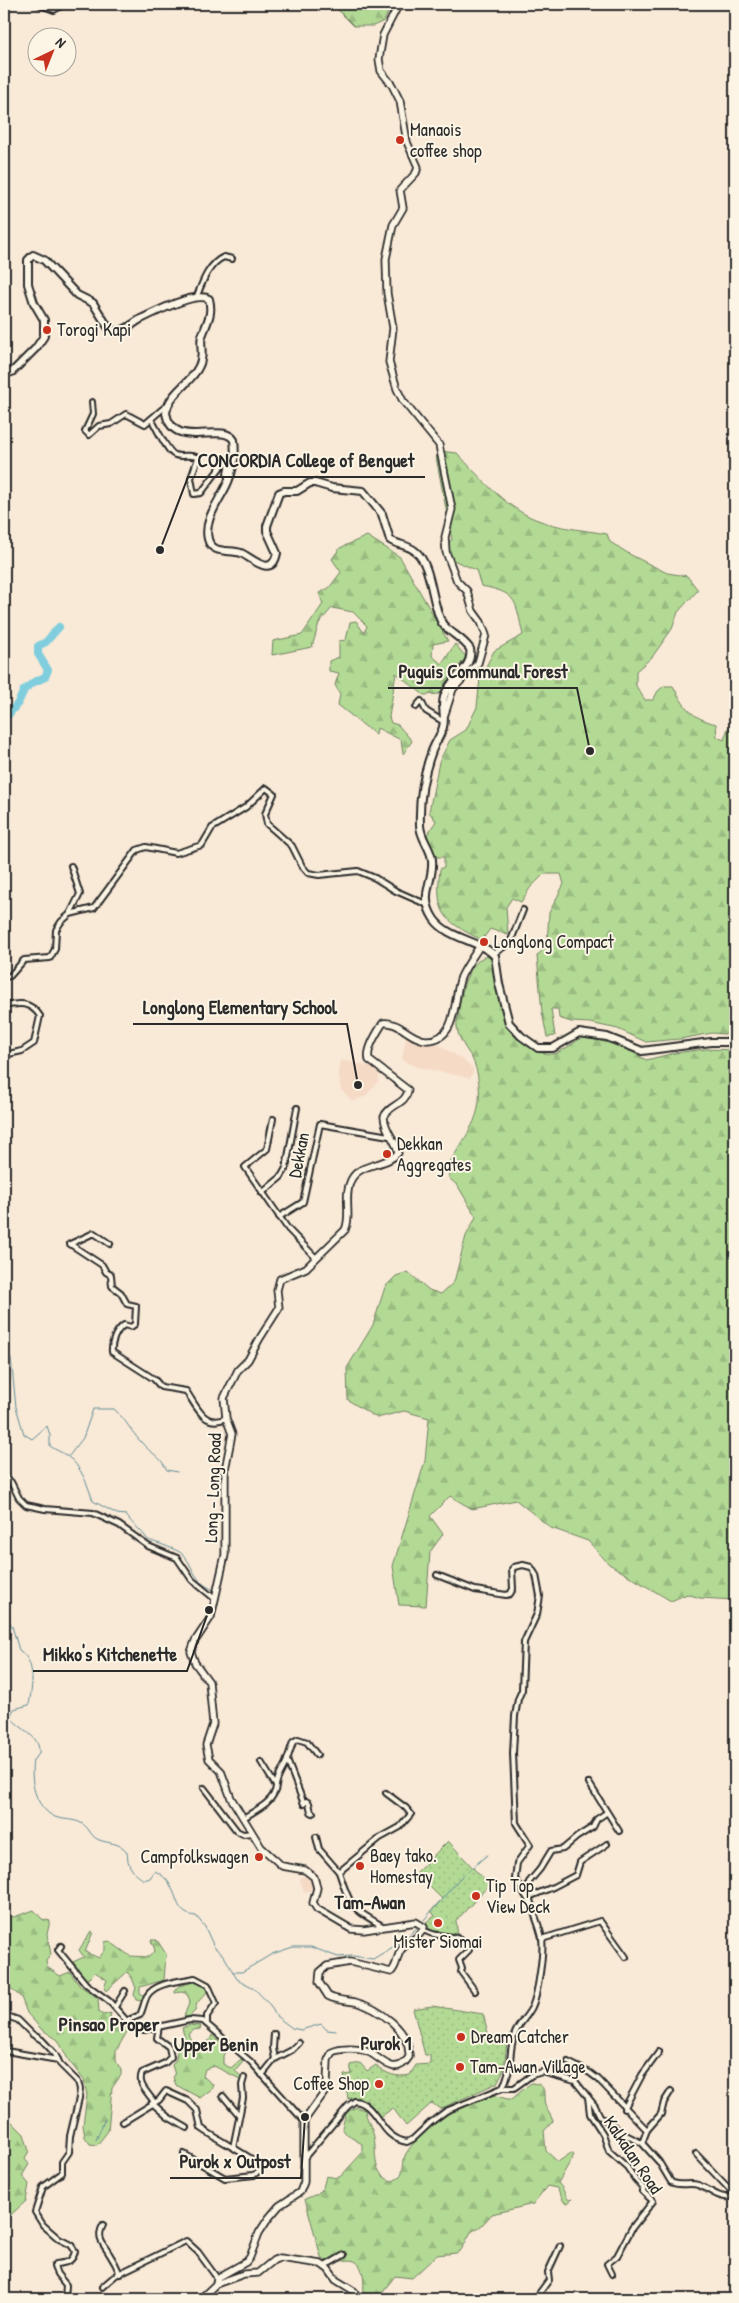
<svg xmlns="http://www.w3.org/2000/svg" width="739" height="2303" font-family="'Patrick Hand',sans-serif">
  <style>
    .built { fill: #f5dac6 }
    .forest { fill: url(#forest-firs); stroke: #6f8260 }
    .park { fill: url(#park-dots); stroke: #6f8260 }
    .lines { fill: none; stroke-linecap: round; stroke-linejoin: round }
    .stream { stroke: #5e8d96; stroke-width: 1 }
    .river { stroke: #80cedd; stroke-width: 8 }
    .street-casing { stroke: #2b2b2b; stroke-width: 8 }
    .secondary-casing { stroke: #2b2b2b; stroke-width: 9 }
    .primary-casing { stroke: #2b2b2b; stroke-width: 10 }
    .street { stroke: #fcf5e5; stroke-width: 4 }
    .secondary { stroke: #fcf5e5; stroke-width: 5.5 }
    .primary { stroke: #fcf5e5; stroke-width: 6 }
    .poi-dot { fill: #c8321e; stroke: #fcf5e5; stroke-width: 2 }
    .labels { text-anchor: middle; stroke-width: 4; stroke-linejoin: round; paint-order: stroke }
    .poi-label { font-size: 18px; fill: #2b2b2b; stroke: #fcf5e5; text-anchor: start }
    .street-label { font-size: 18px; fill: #2b2b2b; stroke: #fcf5e5 }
    .neighbourhood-label { font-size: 19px; font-weight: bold; fill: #2b2b2b; stroke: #fcf5e5 }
    .quarter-label { font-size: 20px; font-weight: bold; fill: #2b2b2b; stroke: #fcf5e5 }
    .leader { fill: none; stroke: #2b2b2b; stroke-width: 2 }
    .callout-dot { fill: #2b2b2b; stroke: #fcf5e5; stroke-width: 2 }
    .callout-label { font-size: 19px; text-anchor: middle; font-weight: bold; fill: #2b2b2b; stroke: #fcf5e5; stroke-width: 4; stroke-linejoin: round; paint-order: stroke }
  </style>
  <defs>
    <pattern id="forest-firs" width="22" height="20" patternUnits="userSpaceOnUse" patternTransform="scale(1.25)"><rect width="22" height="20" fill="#b3da95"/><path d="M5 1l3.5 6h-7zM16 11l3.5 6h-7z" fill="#9abb81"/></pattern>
    <pattern id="park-dots" width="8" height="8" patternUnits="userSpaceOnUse" patternTransform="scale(1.25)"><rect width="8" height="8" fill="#b3da95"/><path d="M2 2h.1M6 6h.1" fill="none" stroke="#9abb81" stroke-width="1.8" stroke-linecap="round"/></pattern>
  </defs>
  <rect width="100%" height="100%" fill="#f9e9d7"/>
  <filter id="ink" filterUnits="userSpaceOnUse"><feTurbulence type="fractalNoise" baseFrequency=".02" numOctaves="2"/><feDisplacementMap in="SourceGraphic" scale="10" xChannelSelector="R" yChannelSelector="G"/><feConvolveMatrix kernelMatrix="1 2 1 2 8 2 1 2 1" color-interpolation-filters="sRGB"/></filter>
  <g filter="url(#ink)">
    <g class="built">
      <polygon points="406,1037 434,1042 461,1058 474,1070 470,1078 417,1067 402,1060"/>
      <polygon points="341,1060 372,1067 379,1072 379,1080 366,1096 353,1101 341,1090 338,1072"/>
      <polygon points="305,1874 312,1879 314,1886 312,1890 304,1892 300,1879"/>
    </g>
    <g class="forest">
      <polygon points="332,4 389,4 389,10 384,21 373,26 354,26"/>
      <path d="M 439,451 L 457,453 C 480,477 503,506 535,519 C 557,528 584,530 607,534 L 610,542 L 631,555 L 667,573 L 687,576 L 698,590 L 678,612 L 672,629 L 652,657 L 636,671 L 636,686 L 645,700 L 653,700 L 658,691 L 664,686 L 673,686 C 686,709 690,717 716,724 L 717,737 L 724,740 L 728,728 L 735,728 L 735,1035 L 712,1033 L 680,1039 L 646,1042 L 618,1029 L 590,1023 L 571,1022 L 559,1018 L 558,1009 L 551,1009 L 555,1036 L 547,1037 L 542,1012 L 537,956 L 547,945 L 549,913 L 564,884 L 561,874 L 544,874 L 530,888 L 521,902 L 512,898 L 506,907 L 508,935 L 490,929 L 482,940 C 443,921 435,913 440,869 L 444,867 L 444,857 L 436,857 L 427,835 L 436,821 L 429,812 L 439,762 L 450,740 L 466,730 L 477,707 L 480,678 L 494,651 L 523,635 C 515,601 519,593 481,586 L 476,570 L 451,559 L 445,545 L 452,540 L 436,457 Z"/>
      <polygon points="367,536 400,557 448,641 433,644 432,656 442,664 455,644 466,657 439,694 424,695 396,673 389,717 391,723 398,725 412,741 403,754 401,740 377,728 376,735 338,705 340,694 335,685 339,673 329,671 329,661 339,657 339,641 346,640 350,622 356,621 364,633 367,626 353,612 332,608 319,623 312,647 272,655 273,641 302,635 323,604 319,593 329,588 341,572 332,559 340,548"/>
      <path d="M 486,956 L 493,960 C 497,997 501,1025 532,1048 C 539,1053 549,1056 557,1053 C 566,1049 575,1041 584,1037 L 625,1047 L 646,1060 L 675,1053 L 707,1049 L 735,1050 L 735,1600 L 700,1598 L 687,1594 L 671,1601 L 609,1564 L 588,1541 L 551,1528 L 516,1500 L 472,1509 L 450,1496 L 430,1516 L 443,1534 L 430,1552 L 426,1606 L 399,1605 L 393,1566 L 425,1461 L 429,1418 L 404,1411 L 377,1418 L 348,1400 L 347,1368 L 373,1325 L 385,1287 L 396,1276 L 408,1272 L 429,1290 L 441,1294 L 454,1282 L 466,1236 L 476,1217 L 458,1186 L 449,1178 L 448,1165 C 457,1150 476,1125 478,1107 C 481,1093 479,1072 472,1058 C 466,1049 458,1038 457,1027 C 456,1023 458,1017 459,1012 C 461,992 466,965 486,956 Z"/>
      <polygon points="34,1910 42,1919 50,1921 47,1934 51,1954 46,1961 47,1967 60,1976 70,1972 79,1985 98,1998 99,2012 103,2015 111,2013 109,2021 112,2026 117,2027 122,2023 128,2030 116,2051 116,2061 121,2070 121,2075 112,2088 108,2131 97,2145 90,2144 85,2137 83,2125 87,2095 84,2080 69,2061 58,2040 41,2029 27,2013 21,1997 6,1985 4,1986 4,1914 14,1917"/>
      <polygon points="91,1931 93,1932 85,1952 99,1958 105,1950 105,1942 109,1941 130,1956 149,1957 155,1950 151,1940 157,1940 166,1954 164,1980 140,1987 140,1993 145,1996 142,2001 136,2000 134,1994 136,1988 132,1978 127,1972 106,1991 104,1988 107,1980 95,1972 86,1981 73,1962 84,1957 79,1950"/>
      <path d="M 193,1982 L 203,1984 L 208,1991 L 197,2003 L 195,2011 L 189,2017 L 184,2016 L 190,2001 C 187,1992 184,1991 175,1993 L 175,1990 L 179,1986 Z"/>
      <path d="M 190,2025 L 201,2026 L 200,2029 L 193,2030 L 188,2034 L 193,2044 C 201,2046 210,2043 212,2035 L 227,2048 L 223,2056 L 223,2064 L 231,2068 L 241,2059 L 243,2062 L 235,2071 L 241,2076 L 240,2079 L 214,2066 L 205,2069 L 203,2076 L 213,2085 L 213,2088 L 200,2098 L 176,2085 L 173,2077 L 175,2075 L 172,2065 L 176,2059 L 178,2043 L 183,2042 L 185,2039 L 182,2028 Z"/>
      <path d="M 531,2083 C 549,2084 542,2094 545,2105 C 547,2111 551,2115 553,2121 L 544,2131 L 546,2151 L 558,2162 L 571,2153 L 574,2155 L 558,2183 C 564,2189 565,2196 569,2200 L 572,2199 L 568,2203 L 564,2202 L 557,2188 L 547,2186 L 533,2204 L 492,2214 L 481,2226 L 471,2232 L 461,2250 L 456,2253 L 437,2255 L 412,2278 L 395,2276 L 377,2299 L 364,2299 C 363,2290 365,2279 362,2271 C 355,2248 334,2271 321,2257 L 305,2199 L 317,2194 L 323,2188 L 326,2176 L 337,2178 L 341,2176 L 362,2153 L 362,2144 L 347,2135 L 342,2128 L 346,2113 L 356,2107 L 365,2110 C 366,2119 372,2127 374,2137 C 377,2154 371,2174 392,2181 C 408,2176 400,2162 407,2152 C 424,2126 458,2103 489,2096 C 497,2094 504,2100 512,2099 Z"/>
      <polygon points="4,2114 24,2134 29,2151 25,2158 29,2164 22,2176 29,2184 26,2201 4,2221"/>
    </g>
    <g class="park">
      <polygon points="448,1841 489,1885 456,1921 458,1937 427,1930 426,1922 435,1916 431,1911 442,1899 416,1873"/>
      <path d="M 432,2006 L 483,2014 L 488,2033 L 507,2041 L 504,2069 L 497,2083 L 440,2109 L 432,2103 L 406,2126 L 393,2108 L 379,2118 C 372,2104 365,2094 348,2099 L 344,2075 L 352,2074 L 350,2065 L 360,2063 L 367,2071 L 376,2065 C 385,2074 397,2078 410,2075 L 416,2065 L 430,2064 L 430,2055 L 425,2055 L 413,2009 Z"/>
    </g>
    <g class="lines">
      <g class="stream">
        <polyline points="4,1335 4,1340"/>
        <path d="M 4,1350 L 11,1358 L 16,1407 L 24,1434 L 32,1439 L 47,1426 L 50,1435 L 50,1446 C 55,1450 62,1452 67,1456 C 81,1465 88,1486 93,1501 L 117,1514 L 126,1515 C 132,1525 142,1530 148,1540 C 155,1542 178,1550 181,1553 C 195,1565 191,1581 214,1590"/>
        <path d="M 69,1456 L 83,1438 L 93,1409 L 114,1409 C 127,1421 130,1430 141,1442 C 152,1455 159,1454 167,1470 L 177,1472"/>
        <polyline points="4,1474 10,1475"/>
        <path d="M 4,1612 L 12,1626 L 19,1650 C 37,1662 32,1687 29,1705 L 14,1709 L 10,1717 C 21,1730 41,1736 39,1754 L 33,1760 C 30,1780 34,1807 55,1817 C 63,1820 74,1819 81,1823 C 88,1826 91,1836 97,1839 C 105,1843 114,1842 122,1847 C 130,1852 126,1857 129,1864 C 132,1872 138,1876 144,1880 L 150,1878 L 155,1871 C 183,1885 169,1914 196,1916 L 205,1927 L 214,1947 L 224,1956 L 237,1979 L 254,1988 L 270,2005 L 276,2016 L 292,2028 L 301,2030 L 321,2024 L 327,2030 L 336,2031"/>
        <polyline points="424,1920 459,1879 487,1855"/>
        <polyline points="233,1972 242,1972 272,1954 293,1947 311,1947 338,1957 353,1956 373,1959 398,1944 418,1927"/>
        <polyline points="96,2140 105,2119"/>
      </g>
      <polyline class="river" points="4,720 18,703 24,690 34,682 45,677 48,670 38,654 38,646 46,642 59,627"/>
      <g class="street-casing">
        <g id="street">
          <polyline points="38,4 54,10 65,4"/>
          <path d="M 197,296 C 202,283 209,263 224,257 L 232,259"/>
          <polyline points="92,402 93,414 85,431 89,435 99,426 111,424 126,414 145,424 166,406"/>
          <path d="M 151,419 C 157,428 167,452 175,455 C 182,458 191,453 198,458 L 191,478 L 194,494 L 201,493 L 226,460 L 229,462 L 227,474 L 229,480"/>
          <polyline points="416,707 421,701 426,711 444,722"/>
          <polyline points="70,914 80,894 71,866"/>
          <polyline points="493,954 510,943 523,910"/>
          <polyline points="4,977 10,976 24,960 50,958 55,949 56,930 61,922 70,914 94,908 137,850 146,847 176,853 202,845 212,828 246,807 266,788 274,794 265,814 267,824 292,846 302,866 308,873 319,875 358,871 375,878 396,891 428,905"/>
          <path d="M 4,1006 C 19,1003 30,1001 40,1016 L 34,1043 L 22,1051 L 4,1055"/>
          <polyline points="273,1119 267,1149 245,1167 288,1229 316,1258"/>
          <polyline points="262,1193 281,1177 286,1168 297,1108"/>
          <polyline points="279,1217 303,1202 320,1124 389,1136"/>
          <path d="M 110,1244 L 94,1233 L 70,1244 L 102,1265 L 106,1272 L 111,1275 L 112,1286 L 121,1293 L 127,1304 L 136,1306 L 135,1324 L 131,1327 L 124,1325 C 116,1331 111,1342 112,1352 L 154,1379 L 161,1387 L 186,1391 C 196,1405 204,1429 226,1418"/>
          <polyline points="4,1478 11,1482 19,1498 26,1505 45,1509 93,1513 119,1525 148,1546 177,1558 192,1580 215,1599"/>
          <polyline points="437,1575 475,1590 506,1595 510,1594 513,1589 512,1569 514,1567 523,1565 531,1567 536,1575 540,1596 537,1614 524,1642 522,1690 518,1699 515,1716 513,1753 516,1823 530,1845 517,1863 515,1879 529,1901"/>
          <polyline points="287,1760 293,1742 298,1739 307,1742 317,1755"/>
          <polyline points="589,1783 619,1831"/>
          <path d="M 276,1786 C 277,1776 284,1769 287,1760 L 304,1804 L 306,1801 L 309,1803 L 311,1812 L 313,1813"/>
          <polyline points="204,1788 237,1831 243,1834 252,1833"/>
          <path d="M 243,1818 C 256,1810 275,1802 276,1786 L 261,1762"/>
          <polyline points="316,1837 319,1849 339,1872"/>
          <polyline points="529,1897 553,1887 576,1875 580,1862 607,1844"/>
          <path d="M 384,1927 C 351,1907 351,1909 339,1872 L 380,1838 L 400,1827 L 411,1814 L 406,1808 L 386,1793"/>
          <path d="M 423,1930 C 428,1932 433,1935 439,1935 C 450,1937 466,1936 469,1950 L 459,1960 L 462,1968 L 461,1972 L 475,1991"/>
          <polyline points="542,1939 600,1921 626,1957"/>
          <polyline points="61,1946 58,1950 86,1984 109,2001 133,2028 144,2030 190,2020 203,2021 251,2062 304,2121"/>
          <polyline points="115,2007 125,1991"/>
          <path d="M 4,2015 L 18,2020 L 32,2034 L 42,2040 L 55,2054 L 60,2064 L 78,2082 L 80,2089 L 79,2098 L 70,2136 L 69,2152 L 62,2162 L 62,2173 L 43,2187 L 35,2212 L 43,2225 L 59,2239 L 71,2245 L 75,2251 C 73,2262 66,2263 56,2264 L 54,2267 L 57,2274 L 66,2285 L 65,2299"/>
          <path d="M 126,2021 L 140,2015 C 143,2009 144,2002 147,1996 C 155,1982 182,1981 195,1978 L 208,1985 L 216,2003 L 207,2016 L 207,2024"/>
          <polyline points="274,2034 273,2048 275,2059"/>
          <polyline points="6,2051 58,2060"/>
          <polyline points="568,2062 590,2073 598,2079 647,2130 642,2143"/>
          <polyline points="262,2075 275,2059 292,2050 299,2043"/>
          <path d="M 502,2088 C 513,2071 508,2054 514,2036 C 518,2024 527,2017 532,2007 C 538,1994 544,1952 542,1938 C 538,1918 527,1904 529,1882 L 540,1869 L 551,1851 L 563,1849 L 577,1837 L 593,1827 L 597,1819 L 606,1813"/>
          <polyline points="223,2096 239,2115"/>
          <polyline points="588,2097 590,2114 603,2134 609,2151 627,2167 635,2179 644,2189 642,2191 653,2201 632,2228 617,2256 607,2264 612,2274"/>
          <path d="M 154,2102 C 148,2092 137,2085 142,2073 L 165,2063 L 171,2057 L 169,2047 L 157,2038 L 159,2026"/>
          <polyline points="152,2103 168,2117 187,2128"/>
          <polyline points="624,2109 642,2075 659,2052"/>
          <path d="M 123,2122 L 159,2100 L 166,2091 L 188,2101 L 197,2110 L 201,2128 C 221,2142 244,2152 263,2167 L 254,2175 L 225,2178 L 184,2154"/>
          <polyline points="647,2130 661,2114 664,2102 671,2091"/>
          <polyline points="233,2148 243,2098 242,2085 244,2078"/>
          <polyline points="696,2154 735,2195"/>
          <path d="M 304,2158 L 348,2106 L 355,2101 C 378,2104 379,2138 407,2142 L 413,2139 L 430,2123 L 446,2111 L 502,2088 L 514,2088 L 532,2075 L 542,2072 L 575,2081 L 595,2106 L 600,2116 L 624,2134 L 642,2143 L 659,2162 L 671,2182 C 680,2187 689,2182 698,2185 C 712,2190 720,2201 735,2196"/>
          <path d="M 103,2225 C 96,2239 103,2243 110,2255 C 114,2261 117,2267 120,2274"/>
          <polyline points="325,2266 344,2255"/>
          <polyline points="102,2287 116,2275 186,2241 198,2252 217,2278"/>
          <polyline points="535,2299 549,2280 548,2272 560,2246"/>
        </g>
      </g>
      <g class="secondary-casing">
        <g id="secondary">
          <polyline points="399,4 383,35 379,59 381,71 392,85 400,101 407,142 418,167 416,173 400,190 403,208 393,225 386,259 387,293 393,328 389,362 397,389 403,401 439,445 452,509 445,537 446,552 457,581 467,591 473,611 481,622 486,635 478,663 453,689 445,714"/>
          <path d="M 216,2284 L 217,2278 L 246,2262 L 250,2257 L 259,2233 L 268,2219 L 279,2206 L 300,2192 L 304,2182 L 304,2121 L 324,2093 L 327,2084 L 328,2060 L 332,2052 C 341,2048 358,2048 368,2052 C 379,2055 394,2080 409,2057 C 411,2030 378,2008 355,2002 C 346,2000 337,2001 328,1996 L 319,1982 L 320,1972 L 327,1966 L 350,1962 L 391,1972 C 398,1965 396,1957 401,1950 C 407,1941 421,1938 424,1927 L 416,1922 L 364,1930 L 351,1929 L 317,1909 L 313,1903 L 317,1888 L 314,1877 L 305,1870 L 282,1866 L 261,1847 L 231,1798 L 221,1771 L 209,1759 L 206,1745 L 213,1724 L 209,1682 L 195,1663 L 191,1652 L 195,1641 L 211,1617 L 225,1555 L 225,1470 L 232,1434 L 226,1418 L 224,1398 L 238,1370 L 248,1360 L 260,1338 L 279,1308 L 277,1290 L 280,1279 L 306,1268 L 345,1230 C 352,1216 343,1196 351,1180 C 360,1162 386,1167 398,1153 C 397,1140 385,1133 384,1117 C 389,1104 406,1105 408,1090 L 369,1060 C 366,1049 377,1033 383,1023 C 400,1021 410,1039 426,1040 C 459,1041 453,997 461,977 C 466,966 473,957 479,947"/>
          <polyline points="200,2299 216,2284 244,2274 258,2273 274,2260 280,2258 321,2264 328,2269 336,2280 354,2291 358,2299"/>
        </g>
      </g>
      <g class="primary-casing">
        <path id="primary" d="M 4,374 L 12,372 L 36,348 L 44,336 L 44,320 L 34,303 L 28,284 L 28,260 L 33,255 L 44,260 L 77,295 L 93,303 L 108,327 L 115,332 C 124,332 131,325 139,320 C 153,313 196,291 209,299 C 213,314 207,322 202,336 C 199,345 205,354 199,366 C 191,384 169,392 166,413 C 173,452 222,421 234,440 C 236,455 234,468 228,482 C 221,499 203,519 208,539 C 212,555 230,549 241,553 C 252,558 272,579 277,553 L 267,531 L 267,526 L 279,493 L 284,491 L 297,491 L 310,483 L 315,483 L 332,488 L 363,491 L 382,514 L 390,540 C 398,545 408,545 415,551 C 432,564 431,603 442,623 C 449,633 462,637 470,649 C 474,669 449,678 444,697 C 441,707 446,717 443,727 C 441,735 435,743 432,751 C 423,775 419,799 420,825 C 420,838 431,848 432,860 C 434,883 418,895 434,919 C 448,939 480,940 495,956 L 499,984 L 509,1023 L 521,1036 L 538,1048 L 553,1048 L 579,1033 L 607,1037 L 642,1051 L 711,1042 L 735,1042"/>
      </g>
      <use href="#street" class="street"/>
      <use href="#secondary" class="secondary"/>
      <use href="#primary" class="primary"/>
    </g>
  </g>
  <g class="poi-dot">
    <circle cx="400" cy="140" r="5"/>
    <circle cx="47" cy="330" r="5"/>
    <circle cx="484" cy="942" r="5"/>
    <circle cx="387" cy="1154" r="5"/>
    <circle cx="259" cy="1857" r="5"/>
    <circle cx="360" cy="1866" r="5"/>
    <circle cx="476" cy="1896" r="5"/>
    <circle cx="438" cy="1923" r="5"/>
    <circle cx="461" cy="2037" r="5"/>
    <circle cx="460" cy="2067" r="5"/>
    <circle cx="379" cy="2084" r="5"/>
  </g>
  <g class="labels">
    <g class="poi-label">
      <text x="410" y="136">Manaois<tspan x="410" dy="21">coffee shop</tspan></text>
      <text x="57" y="336">Torogi Kapi</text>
      <text x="494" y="948">Longlong Compact</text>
      <text x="397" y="1150">Dekkan<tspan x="397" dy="21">Aggregates</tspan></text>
      <text x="370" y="1862">Baey tako.<tspan x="370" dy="21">Homestay</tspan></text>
      <text x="249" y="1863" text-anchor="end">Campfolkswagen</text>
      <text x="486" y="1892">Tip Top<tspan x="486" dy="21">View Deck</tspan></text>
      <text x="438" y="1948" text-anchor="middle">Mister Siomai</text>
      <text x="471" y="2043">Dream Catcher</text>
      <text x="470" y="2073">Tam-Awan Village</text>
      <text x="369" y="2090" text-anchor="end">Coffee Shop</text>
    </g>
    <g class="street-label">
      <text transform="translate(299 1155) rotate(-79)" y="6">Dekkan</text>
      <text transform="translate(213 1488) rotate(-88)" y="6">Long - Long Road</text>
      <text transform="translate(633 2155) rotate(56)" y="6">Kalkalan Road</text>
    </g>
    <g class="neighbourhood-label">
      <text x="370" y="1909">Tam-Awan</text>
      <text x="386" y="2050">Purok 1</text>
      <text x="216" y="2051">Upper Benin</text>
    </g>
    <g class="quarter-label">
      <text x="109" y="2031">Pinsao Proper</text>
    </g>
  </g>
  <path class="leader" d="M160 550L188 477H425M590 751L577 688H388M358 1085L347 1024H133M209 1610L187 1671H33M305 2117L301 2178H170"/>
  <g class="callout-dot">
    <circle cx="160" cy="550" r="5"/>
    <circle cx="590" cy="751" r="5"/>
    <circle cx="358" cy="1085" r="5"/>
    <circle cx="209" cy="1610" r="5"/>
    <circle cx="305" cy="2117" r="5"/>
  </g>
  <g class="callout-label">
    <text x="306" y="467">CONCORDIA College of Benguet</text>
    <text x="483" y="678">Puguis Communal Forest</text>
    <text x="240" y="1014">Longlong Elementary School</text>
    <text x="110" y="1661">Mikko's Kitchenette</text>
    <text x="235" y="2168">Purok x Outpost</text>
  </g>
  <rect width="739" height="2303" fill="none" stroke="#fcf5e5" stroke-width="20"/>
  <rect x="10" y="10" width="719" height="2283" fill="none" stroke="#2b2b2b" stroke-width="2" filter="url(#ink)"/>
  <g transform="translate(52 52) rotate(43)"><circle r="24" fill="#fcf5e5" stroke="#a8a49b"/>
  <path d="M0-4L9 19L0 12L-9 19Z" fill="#c8321e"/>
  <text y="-8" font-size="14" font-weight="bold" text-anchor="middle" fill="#2b2b2b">N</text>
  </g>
</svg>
